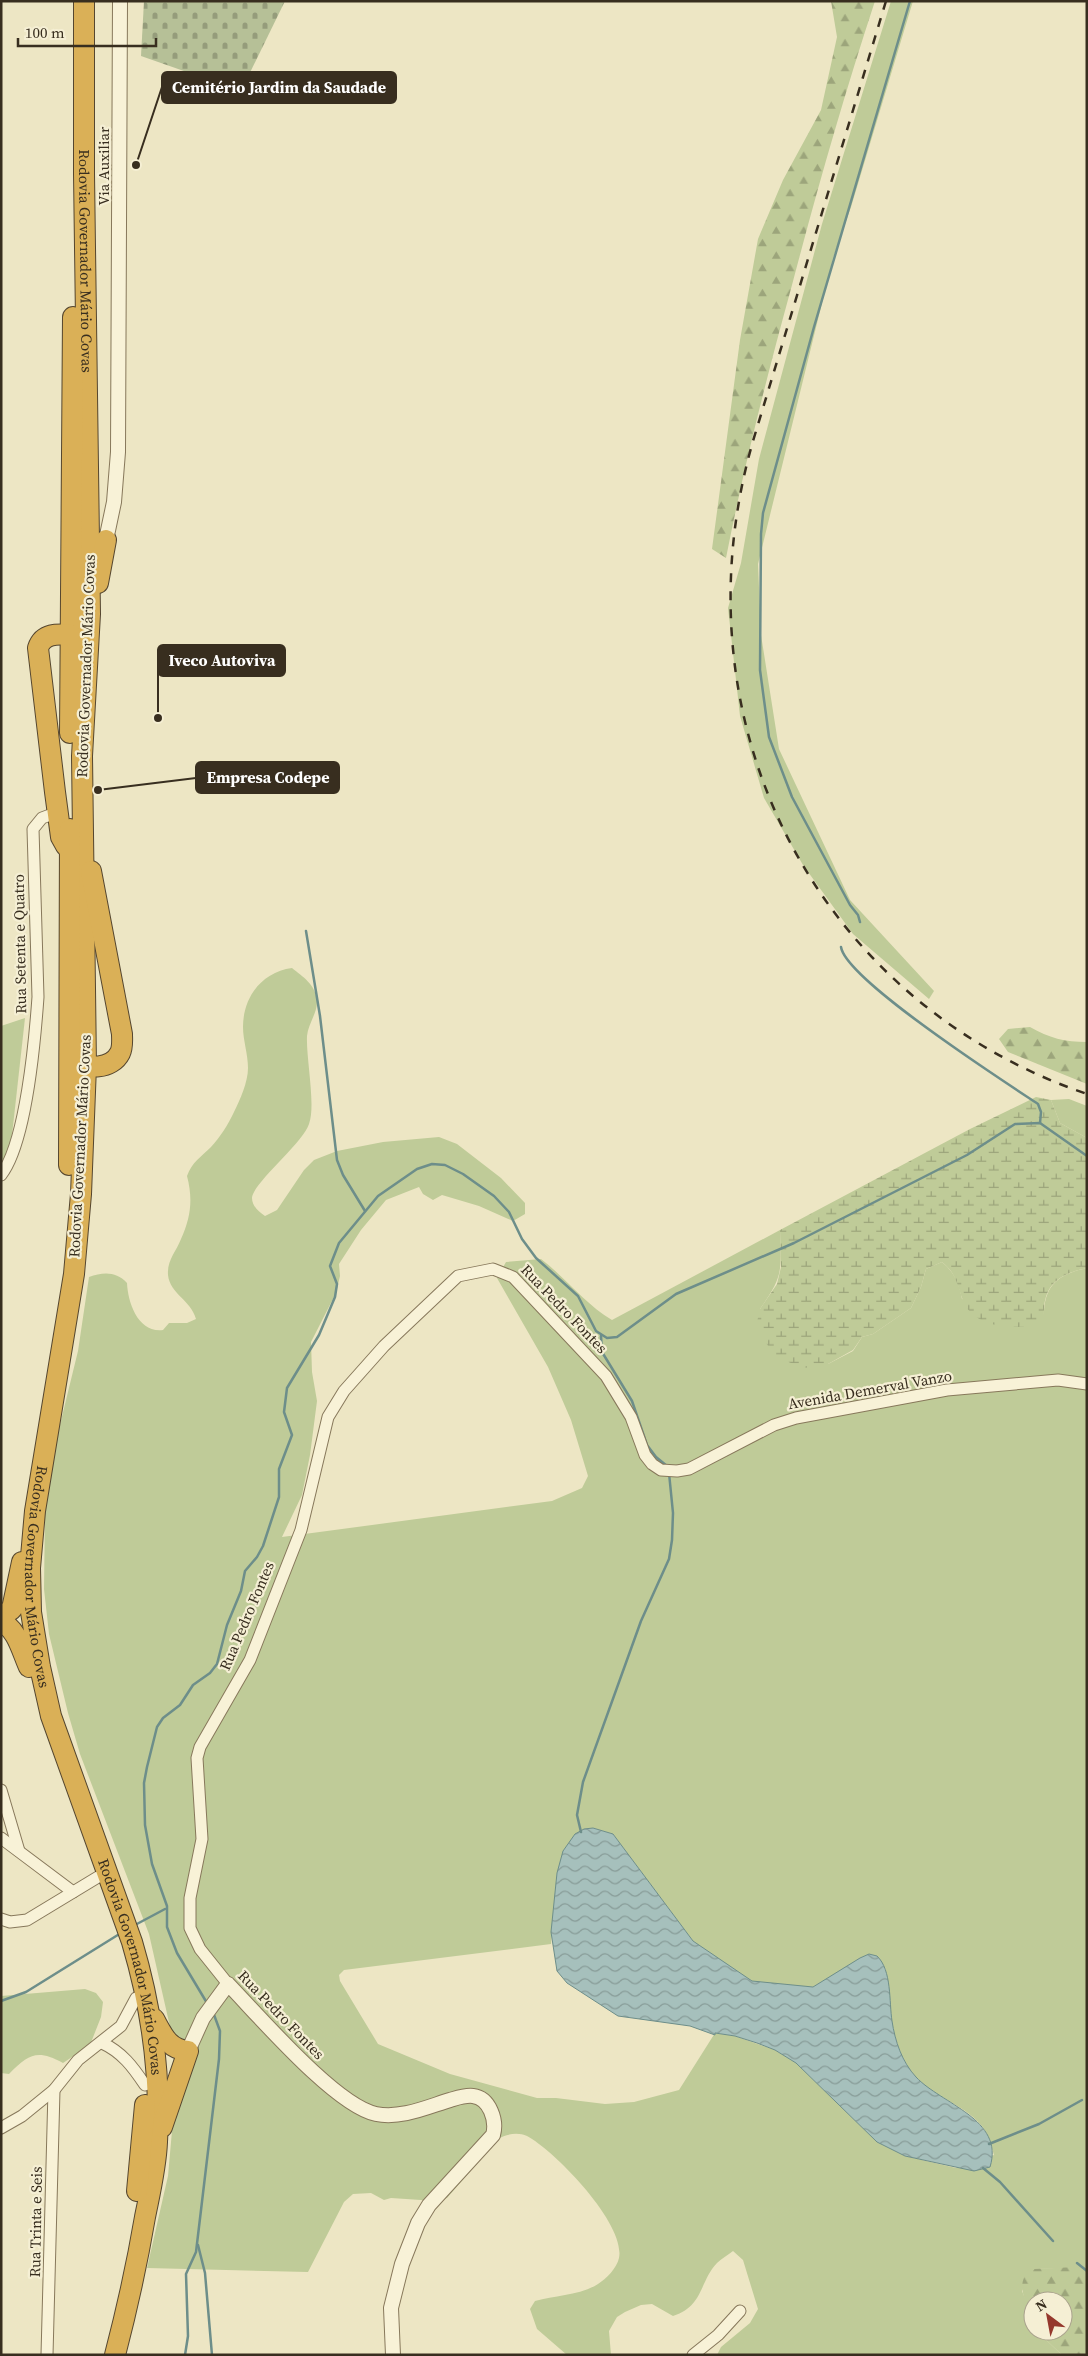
<svg xmlns="http://www.w3.org/2000/svg" width="1088" height="2356" font-family="'Source Serif 4',serif">
  <style>
    .green { fill: #bfcb98; fill-rule: evenodd }
    .forest { fill: url(#forest-firs) }
    .wetland { fill: url(#wetland-marsh) }
    .cemetery { fill: url(#cemetery-stones) }
    .water { fill: url(#water-waves); stroke: #6d8e8a }
    .lines { fill: none; stroke-linecap: round; stroke-linejoin: round }
    .stream { stroke: #6d8e8a; stroke-width: 2.5 }
    .minor-casing { stroke: #87785b; stroke-width: 13 }
    .tertiary-casing { stroke: #87785b; stroke-width: 16 }
    .motorway-casing { stroke: #55462f; stroke-width: 22 }
    .minor { stroke: #f8f2d7; stroke-width: 11 }
    .tertiary { stroke: #f8f2d7; stroke-width: 14 }
    .motorway { stroke: #dab057; stroke-width: 20 }
    .rail { stroke: #382e1f; stroke-width: 2.5; stroke-dasharray: 9 9; stroke-linecap: butt }
    .labels { text-anchor: middle; stroke-width: 4.5; stroke-linejoin: round; paint-order: stroke }
    .street-label { font-size: 15px; fill: #382e1f; stroke: #f5efd4 }
    .leader { fill: none; stroke: #382e1f; stroke-width: 2 }
    .callout-dot { fill: #382e1f; stroke: #f5efd4; stroke-width: 2 }
    .callout { fill: #382e1f; stroke: #382e1f; stroke-width: 2 }
    .callout-label { font-size: 16px; text-anchor: middle; font-weight: bold; fill: #fff }
  </style>
  <defs>
    <pattern id="forest-firs" width="22" height="20" patternUnits="userSpaceOnUse" patternTransform="scale(1.25)"><rect width="22" height="20" fill="#bfcb98"/><path d="M5 1l3.5 6h-7zM16 11l3.5 6h-7z" fill="#9ca57b"/></pattern>
    <pattern id="wetland-marsh" width="20" height="14" patternUnits="userSpaceOnUse" patternTransform="scale(1.25)"><rect width="20" height="14" fill="#bfcb98"/><path d="M1 5h8M5 5V1M11 12h8M15 12V8" fill="none" stroke="#9ca57b"/></pattern>
    <pattern id="cemetery-stones" width="16" height="16" patternUnits="userSpaceOnUse" patternTransform="scale(1.25)"><rect width="16" height="16" fill="#b6c097"/><path d="M2 7V4a2 2 0 0 1 4 0v3zM10 15v-3a2 2 0 0 1 4 0v3z" fill="#959c7b"/></pattern>
    <pattern id="water-waves" width="16" height="10" patternUnits="userSpaceOnUse" patternTransform="scale(1.25)"><rect width="16" height="10" fill="#a6c0bc"/><path d="M0 5q4-4 8 0t8 0" fill="none" stroke="#889c98"/></pattern>
  </defs>
  <rect width="100%" height="100%" fill="#ede6c4"/>
  <g class="green">
    <polygon points="891,1 913,1 851,207 833,258 758,564 761,635 779,749 850,900 934,991 929,999 853,934 803,865 764,798 740,716 728,608 741,563 759,459 822,224"/>
    <path d="M 292,968 C 303,977 315,984 317,1000 C 318,1012 308,1024 307,1036 C 306,1059 316,1105 309,1124 C 303,1143 252,1184 252,1198 C 252,1206 259,1212 265,1216 L 277,1210 L 304,1170 L 314,1160 L 337,1151 L 383,1142 L 439,1137 L 457,1144 L 501,1178 L 525,1203 L 525,1214 L 513,1221 L 479,1206 L 442,1195 L 433,1200 L 423,1194 L 419,1187 L 386,1200 L 361,1230 L 339,1264 L 340,1276 L 336,1293 L 311,1342 L 312,1372 L 317,1401 L 310,1455 L 302,1495 L 282,1537 L 552,1501 L 582,1488 L 588,1476 L 571,1420 L 548,1367 L 497,1278 L 506,1262 L 541,1259 C 566,1278 586,1305 612,1320 L 780,1230 C 781,1271 784,1275 760,1309 L 828,1364 L 853,1351 L 862,1337 L 873,1334 L 911,1308 L 921,1287 L 926,1269 L 942,1262 C 954,1272 959,1283 962,1299 L 1044,1315 C 1044,1285 1059,1274 1087,1268 L 1087,2268 L 1034,2269 L 1022,2291 L 1033,2318 L 1033,2331 L 1040,2331 L 1043,2337 L 1062,2355 L 717,2355 L 721,2347 L 750,2323 L 758,2309 L 743,2260 L 733,2251 C 728,2255 721,2259 717,2263 C 699,2282 704,2306 673,2316 L 652,2304 L 641,2305 L 625,2312 L 617,2317 L 609,2331 L 611,2355 L 567,2355 L 537,2329 L 530,2309 L 535,2301 C 555,2295 579,2296 598,2284 C 606,2279 617,2268 619,2258 C 626,2224 555,2151 527,2136 C 518,2132 506,2134 498,2139 L 447,2198 L 436,2201 L 391,2198 L 384,2200 L 371,2193 L 353,2194 L 344,2202 L 308,2272 L 147,2268 L 168,2176 L 175,2097 L 173,2040 L 149,1934 L 80,1754 L 68,1713 L 49,1634 L 44,1589 L 45,1512 L 56,1441 L 78,1351 L 89,1277 C 103,1272 116,1271 127,1283 C 128,1303 138,1333 163,1330 L 169,1323 L 187,1323 L 196,1319 C 191,1300 170,1294 168,1275 C 167,1260 176,1252 181,1239 C 191,1217 193,1199 187,1176 C 192,1162 201,1157 211,1147 C 220,1137 228,1125 234,1112 C 240,1100 248,1082 248,1068 C 248,1054 243,1040 243,1027 C 243,997 262,972 292,968 ZM 593,1828 L 613,1834 L 693,1941 L 741,1976 L 752,1981 L 774,1985 L 813,1987 L 828,1978 L 885,1967 C 889,2003 890,2047 915,2076 C 933,2097 963,2104 980,2124 C 988,2132 991,2145 994,2155 L 956,2168 L 905,2156 L 877,2142 L 796,2063 L 775,2050 L 735,2036 L 715,2033 L 679,2090 L 634,2102 L 605,2104 L 556,2098 L 537,2098 L 450,2074 L 378,2044 L 340,1981 L 339,1975 L 344,1970 L 551,1944 L 557,1873 Z"/>
    <polygon points="25,1018 12,1135 8,1153 1,1163 1,1026"/>
    <polygon points="1069,1099 1087,1106 1087,1138 1060,1123 1051,1100"/>
    <path d="M 85,1989 L 96,1993 L 103,2002 L 101,2017 L 90,2045 L 63,2063 C 37,2049 29,2054 9,2074 L 1,2073 L 1,1996 Z"/>
  </g>
  <g class="forest">
    <path d="M 831,1 L 875,1 C 844,95 817,190 792,285 C 767,376 744,466 726,558 L 712,549 L 740,340 L 758,239 L 783,180 L 821,110 L 837,37 Z"/>
    <path d="M 1030,1027 C 1049,1038 1065,1042 1087,1042 L 1087,1084 L 1008,1052 L 999,1039 L 1008,1029 Z"/>
    <path d="M 1077,2267 L 1087,2268 L 1087,2355 L 1062,2355 L 1043,2337 L 1040,2331 L 1063,2331 L 1063,2301 L 1033,2301 L 1033,2318 C 1025,2303 1013,2278 1034,2269 Z"/>
  </g>
  <path class="wetland" d="M 1036,1097 L 1051,1100 L 1060,1123 L 1087,1138 L 1087,1268 C 1059,1274 1043,1285 1044,1315 L 1031,1326 C 1006,1329 971,1326 962,1298 C 957,1283 955,1272 942,1262 L 926,1269 L 921,1287 L 911,1308 L 873,1334 L 862,1337 L 853,1350 L 828,1364 L 804,1368 L 778,1358 L 765,1342 L 757,1322 L 760,1309 L 777,1284 L 781,1267 L 780,1230 L 970,1129 Z"/>
  <polygon class="cemetery" points="144,1 285,1 241,91 141,56"/>
  <path class="water" d="M 593,1828 L 613,1834 L 693,1941 L 752,1981 L 813,1987 L 860,1958 L 869,1954 L 877,1956 C 892,1970 889,2002 892,2021 C 895,2041 902,2062 916,2077 C 941,2104 1005,2119 990,2167 L 974,2171 L 905,2156 L 877,2142 L 796,2063 L 775,2050 L 757,2043 L 735,2036 L 715,2033 L 715,2035 L 690,2026 L 618,2016 L 567,1983 L 557,1971 L 551,1932 L 557,1873 L 563,1851 L 575,1834 L 584,1829 Z"/>
  <g class="lines">
    <g class="stream">
      <polyline points="860,922 858,915 850,905 792,797 769,737 760,670 761,534 763,513 814,327 910,1"/>
      <polyline points="306,931 320,1016 337,1160 343,1175 365,1211"/>
      <path d="M 841,947 C 846,980 1005,1082 1038,1104 L 1041,1112 L 1040,1123"/>
      <polyline points="601,1336 602,1352 632,1401 647,1445 656,1457 667,1466"/>
      <polyline points="581,1832 577,1815 583,1782 641,1621 669,1559 672,1540 673,1513 669,1473"/>
      <polyline points="135,1925 165,1909"/>
      <polyline points="1,2001 26,1992 121,1933"/>
      <polyline points="207,2003 177,1953 167,1927 167,1906 152,1864 145,1825 144,1783 147,1767 157,1727 163,1718 180,1705 193,1685 210,1673 217,1664 227,1625 241,1591 245,1571 257,1557 263,1546 279,1497 279,1469 292,1435 284,1412 287,1388 319,1335 335,1297 337,1284 330,1266 339,1243 378,1196 417,1169 432,1164 445,1165 463,1174 494,1196 509,1212 522,1239 536,1258 578,1296 596,1331 607,1338 617,1337 676,1294 794,1243 967,1155 1015,1124 1040,1123 1087,1156"/>
      <polyline points="989,2144 1039,2124 1082,2100"/>
      <polyline points="983,2168 1000,2182 1053,2241"/>
      <polyline points="198,2245 205,2273 212,2355"/>
      <polyline points="1077,2263 1087,2271"/>
      <polyline points="185,2355 188,2336 186,2274 196,2252 219,2059 220,2031 213,2012"/>
    </g>
    <g class="minor-casing">
      <g id="minor">
        <path d="M 1,1175 C 26,1143 35,1039 38,997 L 33,829 L 42,818 L 58,812"/>
        <polyline points="1,1790 19,1851"/>
        <polyline points="1,1838 73,1892"/>
        <polyline points="1,1919 10,1922 27,1920 98,1877"/>
        <polyline points="228,1984 200,1949 190,1928 190,1898 202,1839 197,1758 200,1747 250,1660 301,1530 328,1417 344,1391 384,1346 458,1276 493,1269 513,1277 606,1376 631,1417 645,1455 652,1464 661,1470 677,1471 689,1469 774,1425 796,1418 947,1390 1058,1380 1087,1384"/>
        <path d="M 102,2043 C 122,2052 133,2067 145,2085"/>
        <polyline points="1,2128 22,2116 54,2090 78,2060 121,2026 136,1998"/>
        <polyline points="47,2355 54,2090"/>
        <polyline points="693,2355 718,2335 740,2311"/>
      </g>
    </g>
    <g class="tertiary-casing">
      <g id="tertiary">
        <polyline points="106,540 114,502 118,452 120,1"/>
        <path d="M 188,2051 L 203,2018 L 228,1984 C 259,2016 336,2106 376,2114 C 401,2119 427,2107 450,2100 C 457,2098 465,2095 473,2096 C 490,2098 497,2121 493,2135 L 429,2205 L 418,2223 L 402,2264 L 391,2308 L 393,2355"/>
      </g>
    </g>
    <g class="motorway-casing">
      <g id="motorway">
        <path id="s1" d="M 84,1 L 84,174 L 90,614 L 82,756 L 86,1066 L 81,1194 L 74,1274 L 35,1511 L 30,1568 L 31,1612 L 40,1667 L 51,1716 L 132,1942 C 151,2006 161,2075 157,2142 C 156,2167 150,2192 145,2217 C 137,2264 127,2309 115,2355"/>
        <polyline points="98,583 106,540"/>
        <polyline points="70,733 73,317"/>
        <path d="M 66,846 L 61,837 L 55,792 L 38,648 C 43,633 57,634 71,635 L 78,643"/>
        <path d="M 75,1058 C 86,1071 112,1069 120,1053 C 123,1047 122,1040 122,1034 L 91,871"/>
        <polyline points="69,1165 70,829"/>
        <polyline points="1,1617 12,1609 22,1562"/>
        <path d="M 1,1622 C 17,1628 22,1652 29,1667"/>
        <path d="M 154,2019 C 163,2035 168,2049 188,2051 L 162,2127"/>
        <polyline points="137,2191 145,2105"/>
      </g>
    </g>
    <use href="#minor" class="minor"/>
    <use href="#tertiary" class="tertiary"/>
    <use href="#motorway" class="motorway"/>
    <path class="rail" d="M 886,1 L 753,441 C 673,718 812,1000 1087,1094"/>
  </g>
  <g class="labels">
    <g class="street-label">
      <text transform="translate(104 166) rotate(-90)" y="5">Via Auxiliar</text>
      <text dy="5" stroke="none"><textPath href="#s1" startOffset="260">Rodovia Governador Mário Covas</textPath></text>
      <text transform="translate(86 666) rotate(-88)" y="5">Rodovia Governador Mário Covas</text>
      <text transform="translate(20 944) rotate(-91)" y="5">Rua Setenta e Quatro</text>
      <text transform="translate(80 1146) rotate(-87)" y="5">Rodovia Governador Mário Covas</text>
      <text transform="translate(564 1309) rotate(46)" y="5">Rua Pedro Fontes</text>
      <text transform="translate(870 1390) rotate(-10)" y="5">Avenida Demerval Vanzo</text>
      <text dy="5" stroke="none"><textPath href="#s1" startOffset="1580">Rodovia Governador Mário Covas</textPath></text>
      <text transform="translate(247 1616) rotate(-67)" y="5">Rua Pedro Fontes</text>
      <text dy="5" stroke="none"><textPath href="#s1" startOffset="1985">Rodovia Governador Mário Covas</textPath></text>
      <text transform="translate(281 2015) rotate(46)" y="5">Rua Pedro Fontes</text>
      <text transform="translate(36 2222) rotate(-89)" y="5">Rua Trinta e Seis</text>
    </g>
  </g>
  <path class="leader" d="M136 165L162 87M158 718L158 661M98 790L196 778"/>
  <g class="callout-dot">
    <circle cx="136" cy="165" r="5"/>
    <circle cx="158" cy="718" r="5"/>
    <circle cx="98" cy="790" r="5"/>
  </g>
  <g class="callout">
    <rect x="162" y="72" width="234" height="31" rx="5"/>
    <rect x="158" y="645" width="127" height="31" rx="5"/>
    <rect x="196" y="762" width="143" height="31" rx="5"/>
  </g>
  <g class="callout-label">
    <text x="279" y="93">Cemitério Jardim da Saudade</text>
    <text x="222" y="666">Iveco Autoviva</text>
    <text x="268" y="783">Empresa Codepe</text>
  </g>
  <rect width="1088" height="2356" fill="none" stroke="#382e1f" stroke-width="5"/>
  <g transform="translate(1048 2316) rotate(328)"><circle r="24" fill="#f5efd4" stroke="#a9a28c"/>
  <path d="M0-4L9 19L0 12L-9 19Z" fill="#95382c"/>
  <text y="-8" font-size="14" font-weight="bold" text-anchor="middle" fill="#382e1f">N</text>
  </g>
  <path d="M18 38v8h138v-8" fill="none" stroke="#382e1f" stroke-width="2.5"/>
  <text x="25" y="38" font-size="15" fill="#382e1f" stroke="#f5efd4" stroke-width="4" paint-order="stroke">100 m</text>
</svg>
